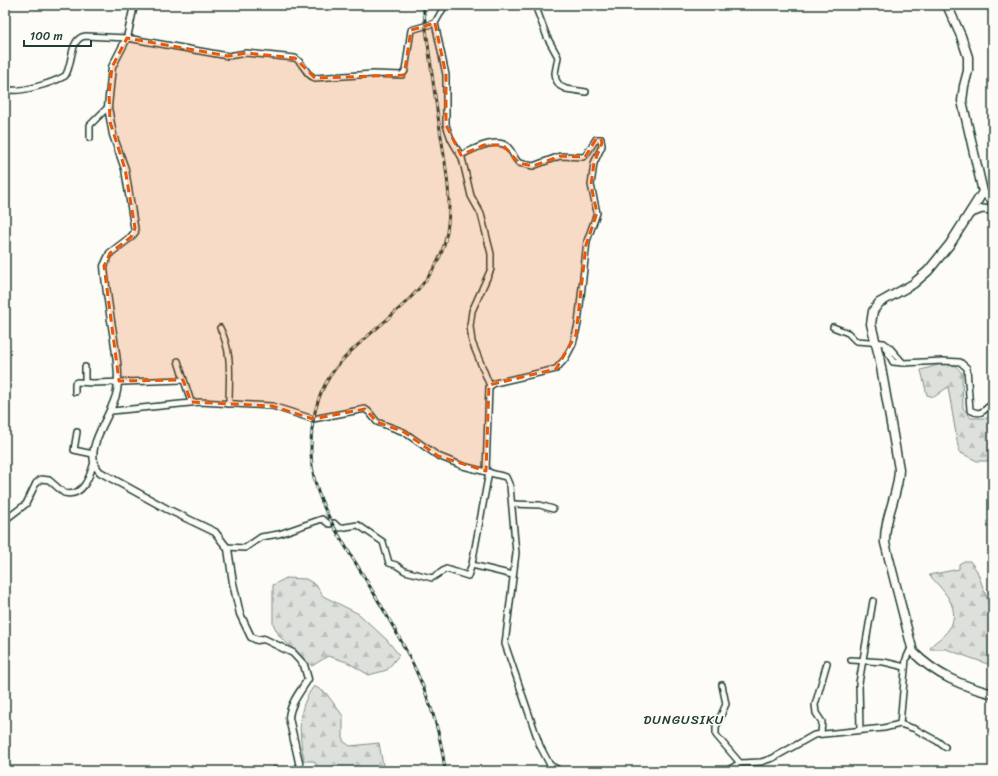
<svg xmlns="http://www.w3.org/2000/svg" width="998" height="776" font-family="Sriracha,sans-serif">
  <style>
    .forest { fill: url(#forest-firs); stroke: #7e8e88 }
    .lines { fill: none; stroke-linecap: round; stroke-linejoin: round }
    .minor-casing { stroke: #1f3d34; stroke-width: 8 }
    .tertiary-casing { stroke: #1f3d34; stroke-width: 9 }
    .secondary-casing { stroke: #1f3d34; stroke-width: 10 }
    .primary-casing { stroke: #1f3d34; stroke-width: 11 }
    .minor { stroke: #fdfcf7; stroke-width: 5 }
    .tertiary { stroke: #fdfcf7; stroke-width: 6 }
    .secondary { stroke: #fdfcf7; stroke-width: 7 }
    .primary { stroke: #fdfcf7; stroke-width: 8 }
    .rail-casing { stroke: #1f3d34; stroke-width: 3 }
    .rail { stroke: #fdfcf7; stroke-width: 1.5; stroke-dasharray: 4.5; stroke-linecap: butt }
    .marked { fill: #e8590c; fill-opacity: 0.2; stroke: #e8590c; stroke-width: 3; stroke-dasharray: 8 5; stroke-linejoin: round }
    .labels { text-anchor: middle; stroke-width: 3; stroke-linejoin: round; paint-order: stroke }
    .quarter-label { font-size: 13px; letter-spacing: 1px; fill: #1f3d34; stroke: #fdfcf7 }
  </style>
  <defs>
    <pattern id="forest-firs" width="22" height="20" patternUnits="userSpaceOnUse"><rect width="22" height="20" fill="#dde0db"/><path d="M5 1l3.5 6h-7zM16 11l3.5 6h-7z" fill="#bdc1bd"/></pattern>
  </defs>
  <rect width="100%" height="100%" fill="#fdfcf7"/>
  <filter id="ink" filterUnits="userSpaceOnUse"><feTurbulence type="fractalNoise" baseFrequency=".025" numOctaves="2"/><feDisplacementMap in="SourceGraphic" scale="8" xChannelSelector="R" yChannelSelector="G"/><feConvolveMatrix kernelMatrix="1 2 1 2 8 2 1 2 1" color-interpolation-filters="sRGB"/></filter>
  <g filter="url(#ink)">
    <g class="forest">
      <polygon points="951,361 962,373 963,408 971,418 992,418 993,415 993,461 977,461 959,452 948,387 934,397 927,395 921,370"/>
      <path d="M 964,561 L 970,561 L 977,571 L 993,615 L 993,666 L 946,649 L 930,649 C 933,642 938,641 943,636 C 967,613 945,592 929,575 L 959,569 L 959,564 Z"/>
      <polygon points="286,578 306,579 316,585 323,596 359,614 387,640 399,655 387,670 369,675 347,662 328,656 312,666 280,637 273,624 273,585"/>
      <path d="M 314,686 L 326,693 L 343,716 L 343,741 L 350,746 L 379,743 L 384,771 L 321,771 L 314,761 L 304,761 C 299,734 296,709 314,686 Z"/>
    </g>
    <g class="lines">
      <g class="minor-casing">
        <g id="minor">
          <polyline points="535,5 547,37 558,57 555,73 556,80 560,86 566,89 586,92"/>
          <polyline points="435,23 446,75 446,125 451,139 462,158 471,196 481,214 491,254 491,269 472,311 470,326 472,342 490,386"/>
          <path d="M 5,89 C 19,94 52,83 65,76 C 73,66 69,37 86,36 L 127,38 L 228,56 L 246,53 L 295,58 C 304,63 305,75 315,78 L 373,74 L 402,75 L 405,71 L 411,30 L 435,23 L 445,5"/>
          <polyline points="90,138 90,125 108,107"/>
          <path d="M 461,155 C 472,150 497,136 508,147 C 513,152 514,159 519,163 L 533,166 L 560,156 L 583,157 L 586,155 L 596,139 L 601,139 L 602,146 L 594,163 L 591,185 L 597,213 L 587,241 L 578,324 L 573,344 L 565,359 L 556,369 L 495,383 L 489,387 L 486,471"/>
          <path d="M 833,327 L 848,333 L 856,341 L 884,343 L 889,347 L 903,363 L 943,361 L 960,362 L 967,368 L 970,410 C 982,417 984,409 993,403"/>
          <path d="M 220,328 C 233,354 229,376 229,404"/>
          <polyline points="885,347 893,362 903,363"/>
          <polyline points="178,361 191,402"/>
          <polyline points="85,382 85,367"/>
          <polyline points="75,392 75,383 77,382 93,383 183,380"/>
          <polyline points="112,411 200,402 272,406 313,419 365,409 369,412 377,422 404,432 438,456 463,466 506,477 510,486 516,553 505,644 540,746 550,765 561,771"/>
          <polyline points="77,432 74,450 93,454"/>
          <polyline points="512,504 540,505 553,509"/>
          <path d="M 5,520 L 26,504 L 36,483 L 41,479 L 49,480 L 64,493 C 83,498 90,476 94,462"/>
          <polyline points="226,547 245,548 261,537 279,534 322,519 329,524 334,523 339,528 358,525 383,542 389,563 396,565 405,571 432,578 446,569 468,576 472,564 489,472"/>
          <polyline points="472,565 513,575"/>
          <polyline points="851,660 884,662 905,667"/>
          <polyline points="722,685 726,704 716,727 716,735 740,763"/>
          <polyline points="900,724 915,729 937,741 945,747"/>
          <polyline points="860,730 859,683 873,601"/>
          <polyline points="821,733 822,722 816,713 815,705 827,663"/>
          <polyline points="275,770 275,771"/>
          <polyline points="727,771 740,763 761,762 773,758 814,735 884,728 900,724 906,659 911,648"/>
        </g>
      </g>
      <g class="tertiary-casing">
        <path id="tertiary" d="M 134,5 L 127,38 L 112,67 L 108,107 L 113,135 L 125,169 L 135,232 L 131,237 L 110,253 L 104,266 C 106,291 110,315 114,339 C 116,356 120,374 117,391 C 113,416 79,451 100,472 L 167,509 L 215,532 L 228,549 L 233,583 L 240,614 L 251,637 L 257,640 L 264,639 L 293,653 L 304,665 L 308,679 C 301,691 290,703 289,718 L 301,771"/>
      </g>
      <g class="secondary-casing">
        <g id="secondary">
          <polyline points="983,192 993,202"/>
          <polyline points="969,214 982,209 993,210"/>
        </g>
      </g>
      <g class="primary-casing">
        <path id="primary" d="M 947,5 L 961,36 L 968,57 L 968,71 L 964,86 L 962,101 L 983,192 L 950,244 L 928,271 L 913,284 L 879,303 L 873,311 L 871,324 L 879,356 L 899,469 C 899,494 884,517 885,543 L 913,652 C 936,675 962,686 993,694"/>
      </g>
      <use href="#minor" class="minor"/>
      <use href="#tertiary" class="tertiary"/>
      <use href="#secondary" class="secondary"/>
      <use href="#primary" class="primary"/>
      <g class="rail-casing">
        <path id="rail" d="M 423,5 C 428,44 433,84 439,123 C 445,165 457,213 441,254 C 433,274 419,290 403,305 C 353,352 311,370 311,449 C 310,499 342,539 366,580 C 402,640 438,700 445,771"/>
      </g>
      <use href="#rail" class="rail"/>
    </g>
  </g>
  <path class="marked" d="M 435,23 L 446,75 L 446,125 L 461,155 L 484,145 L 503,145 L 519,163 L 533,166 L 560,156 L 585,157 L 596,139 L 601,139 L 602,143 L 594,163 L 591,185 L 597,213 L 586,245 L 576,335 L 556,369 L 489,385 L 486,471 L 438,456 L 404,432 L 377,422 L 365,409 L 313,419 L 272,406 L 191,402 L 183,380 L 119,381 L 104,266 L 110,253 L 131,237 L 135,228 L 125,169 L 110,122 L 109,94 L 112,67 L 127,38 L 228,56 L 246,53 L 295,58 L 315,78 L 404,75 L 411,30 Z"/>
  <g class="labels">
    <g class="quarter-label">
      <text x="684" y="724">DUNGUSIKU</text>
    </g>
  </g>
  <rect width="998" height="776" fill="none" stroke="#fdfcf7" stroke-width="20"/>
  <rect x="10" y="10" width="978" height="756" fill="none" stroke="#1f3d34" stroke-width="1.5" filter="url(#ink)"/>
  <path d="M24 40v6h67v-6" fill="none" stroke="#1f3d34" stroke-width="2"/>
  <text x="30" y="40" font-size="12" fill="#1f3d34" stroke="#fdfcf7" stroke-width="3" paint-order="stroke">100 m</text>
</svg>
